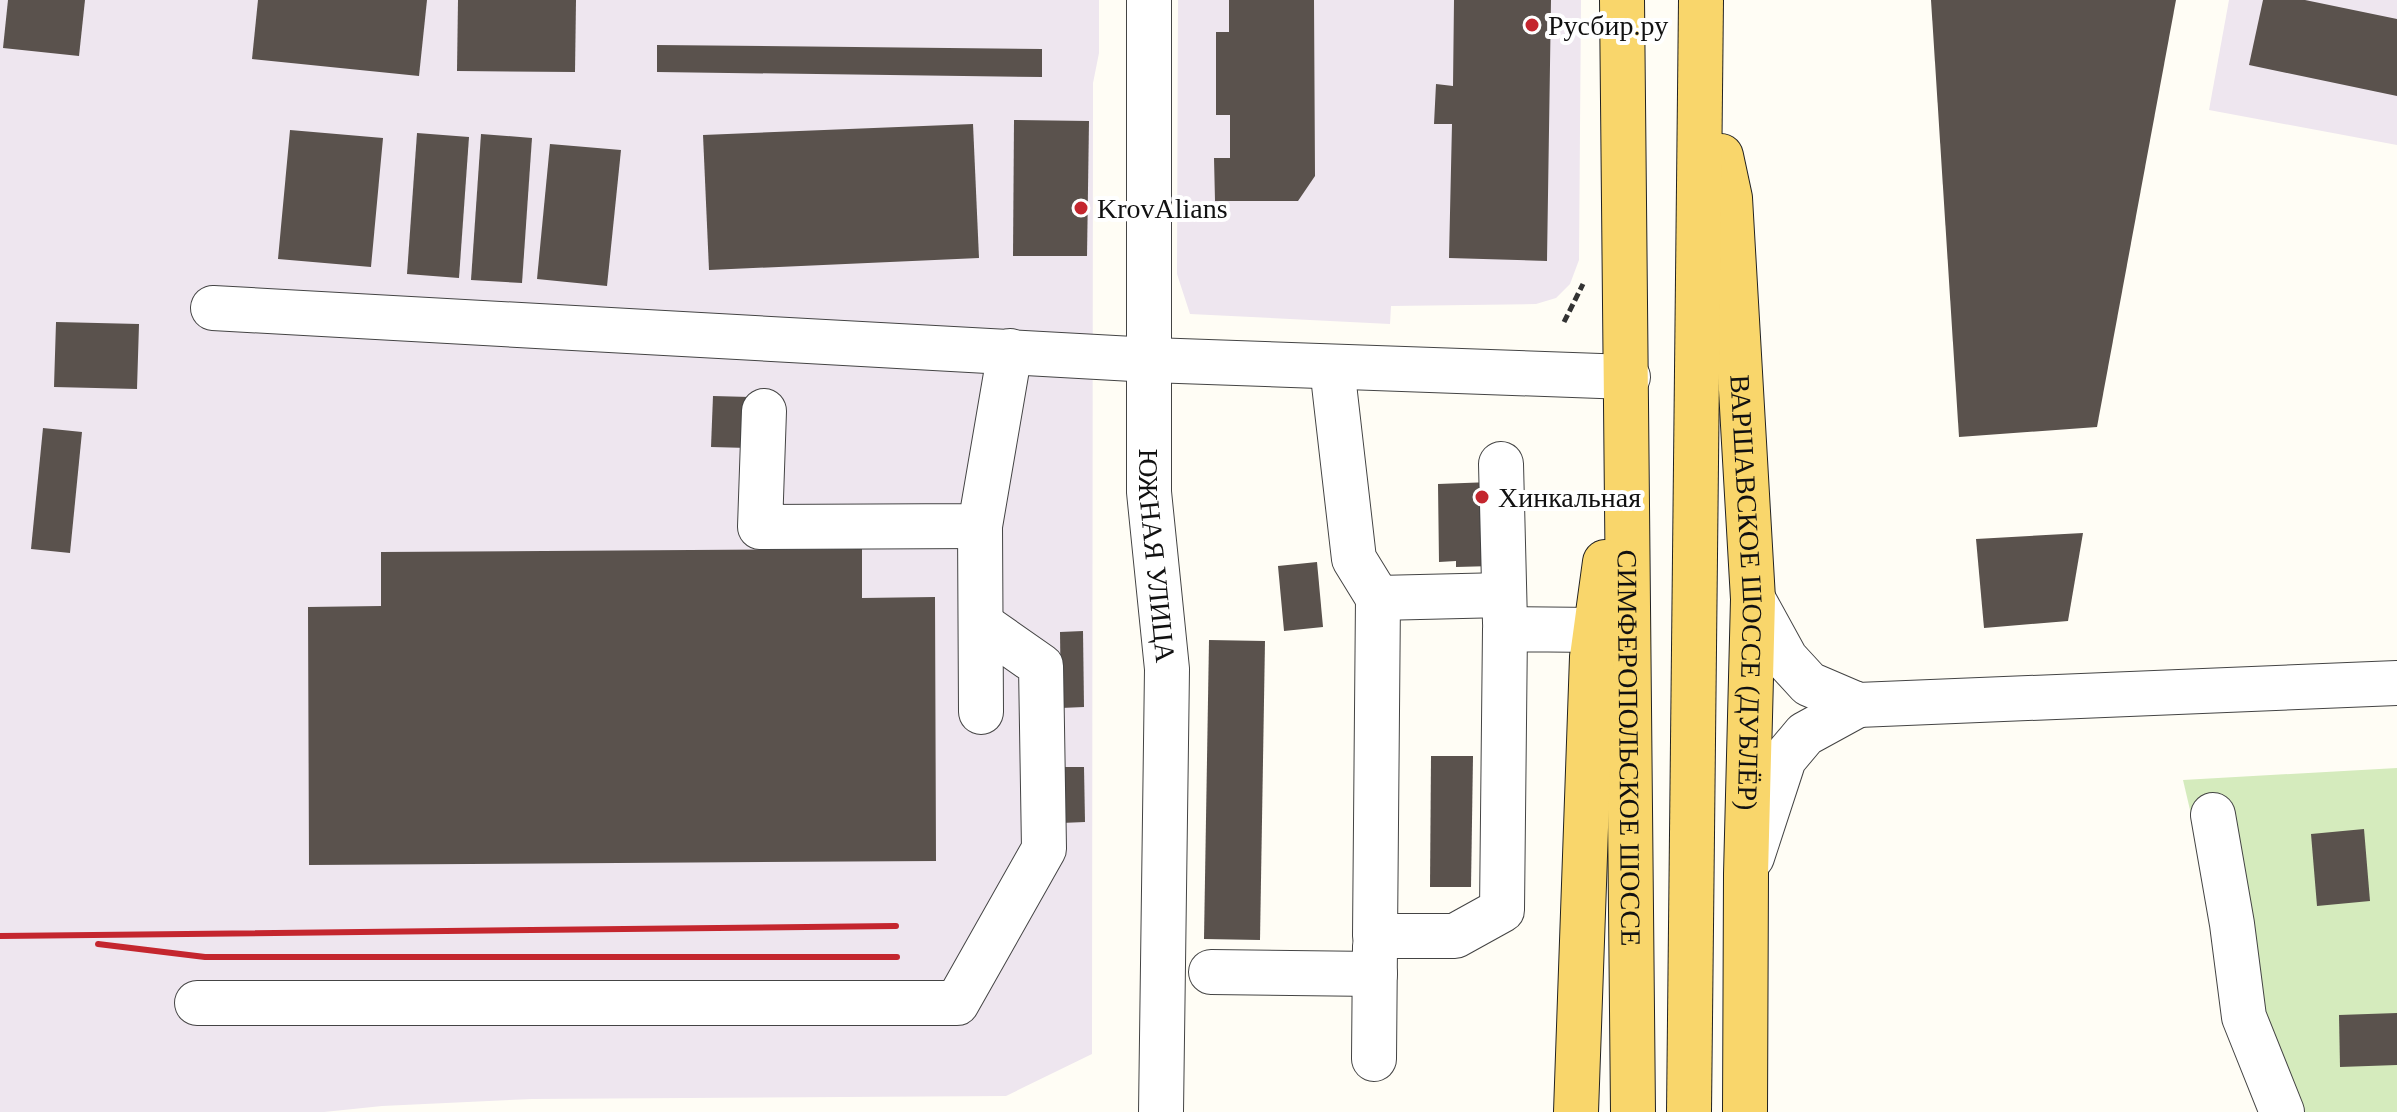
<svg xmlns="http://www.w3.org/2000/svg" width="2397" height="1112" font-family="Georgia,serif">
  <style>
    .industrial { fill: #eee6ef }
    .grass { fill: #d5ebbd }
    .building { fill: #5a524d }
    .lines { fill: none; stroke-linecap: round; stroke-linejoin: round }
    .minor-casing { stroke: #444; stroke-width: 46 }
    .major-casing { stroke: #222; stroke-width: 46 }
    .path { stroke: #333; stroke-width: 5; stroke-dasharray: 8 4; stroke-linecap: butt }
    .minor { stroke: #fff; stroke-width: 44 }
    .major { stroke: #f9d66b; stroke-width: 44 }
    .rail { stroke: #c4262e; stroke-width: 6 }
    .poi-dot { fill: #c4262e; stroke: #fff; stroke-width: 3 }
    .labels { text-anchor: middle; stroke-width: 8; stroke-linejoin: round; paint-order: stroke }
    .poi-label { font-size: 28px; fill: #111; stroke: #fff; text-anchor: start }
    .street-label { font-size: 28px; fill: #111; stroke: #fff }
  </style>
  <rect width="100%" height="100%" fill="#fffdf5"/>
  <g class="industrial">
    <polygon points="0,0 1099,0 1099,53 1093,83 1092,1054 1006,1096 532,1099 382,1106 324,1112 0,1112"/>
    <polygon points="1178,0 1581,0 1579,260 1570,284 1556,298 1536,304 1391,306 1390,324 1190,314 1177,274"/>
    <polygon points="2229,0 2397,0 2397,145 2209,110"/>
  </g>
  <polygon class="grass" points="2397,768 2397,1112 2261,1112 2183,780"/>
  <g class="building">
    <polygon points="8,0 85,0 79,56 3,48"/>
    <polygon points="258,0 427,0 419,76 252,59"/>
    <polygon points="458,0 576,0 575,72 457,71"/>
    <polygon points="1229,0 1314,0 1315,176 1298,201 1215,201 1214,158 1230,158 1230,115 1216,115 1216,32 1229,32"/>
    <polygon points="1454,0 1551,0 1547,261 1449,258 1452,124 1434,124 1436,84 1453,86"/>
    <polygon points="1931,0 2176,0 2097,427 1959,437"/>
    <polygon points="2263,0 2305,0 2397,19 2397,96 2249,65"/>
    <polygon points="657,45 1042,49 1042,77 657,72"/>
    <polygon points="1014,120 1089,121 1087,256 1013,256"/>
    <polygon points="973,124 979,258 709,270 703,135"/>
    <polygon points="290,130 383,138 371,267 278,259"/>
    <polygon points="417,133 469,137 459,278 407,274"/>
    <polygon points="481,134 532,138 522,283 471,280"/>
    <polygon points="550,144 621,150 607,286 537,279"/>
    <polygon points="56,322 139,324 137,389 54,387"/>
    <polygon points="713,396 750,397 748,448 711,447"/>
    <polygon points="43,428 82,432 70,553 31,549"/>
    <polygon points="1491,482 1493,566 1456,567 1456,561 1439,562 1438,484"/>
    <polygon points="2083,533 2068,621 1984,628 1976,539"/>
    <polygon points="862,549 862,598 935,597 936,861 309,865 308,607 381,606 381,552"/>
    <polygon points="1317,562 1323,627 1284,631 1278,566"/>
    <polygon points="1083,631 1084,707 1061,708 1060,632"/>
    <polygon points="1209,640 1265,641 1260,940 1204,939"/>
    <polygon points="1431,756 1473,756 1471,887 1430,887"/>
    <polygon points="1061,767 1084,767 1085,822 1061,823"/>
    <polygon points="2364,829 2370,901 2317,906 2311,834"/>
    <polygon points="2397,1013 2397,1065 2340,1067 2339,1015"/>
  </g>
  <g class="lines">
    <g class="minor-casing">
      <g id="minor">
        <path id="s1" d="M 1149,0 L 1149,492 L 1167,669 L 1161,1112"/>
        <polyline points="213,308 1151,360 1628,377"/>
        <polyline points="1332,367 1354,559 1378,598"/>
        <polyline points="764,411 760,527 980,526 1010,351"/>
        <polyline points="1501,464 1505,623"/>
        <polyline points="980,526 981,712"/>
        <polyline points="1504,595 1378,598 1375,936 1455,936 1502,910 1505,629 1596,630"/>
        <polyline points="1753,599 1786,659 1809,684 1858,705 2397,683"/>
        <polyline points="2213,815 2232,924 2244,1017 2282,1112"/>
        <polyline points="1752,857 1784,759 1805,734 1858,705"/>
        <polyline points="1211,972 1375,974"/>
        <polyline points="197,1003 957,1003 1044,849 1041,666 981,624"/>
        <polyline points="1374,1059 1375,946"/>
      </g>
    </g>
    <g class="major-casing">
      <g id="major">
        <path id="s2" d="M 1622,0 L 1633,1112"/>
        <path id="s3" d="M 1721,156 L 1730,198 L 1753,599 L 1746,874 L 1745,1112"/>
        <polyline points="1576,1112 1592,657 1605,562"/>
        <polyline points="1689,1112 1701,0"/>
      </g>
    </g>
    <polyline class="path" points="1564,322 1583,284"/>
    <use href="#minor" class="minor"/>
    <use href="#major" class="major"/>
    <g class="rail">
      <polyline points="0,936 896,926"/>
      <polyline points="98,944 205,957 897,957"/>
    </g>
  </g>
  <g class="poi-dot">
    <circle cx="1532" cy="25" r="8"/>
    <circle cx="1081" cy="208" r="8"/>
    <circle cx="1482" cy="497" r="8"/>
  </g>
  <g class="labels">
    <g class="poi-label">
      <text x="1548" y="35">Русбир.ру</text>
      <text x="1097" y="218">KrovAlians</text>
      <text x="1498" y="507">Хинкальная</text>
    </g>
    <g class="street-label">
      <text dy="10" stroke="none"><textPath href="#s1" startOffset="556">ЮЖНАЯ УЛИЦА</textPath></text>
      <text dy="10" stroke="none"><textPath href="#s3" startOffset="438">ВАРШАВСКОЕ ШОССЕ (ДУБЛЁР)</textPath></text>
      <text dy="10" stroke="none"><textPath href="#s2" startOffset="748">СИМФЕРОПОЛЬСКОЕ ШОССЕ</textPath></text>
    </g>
  </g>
</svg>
